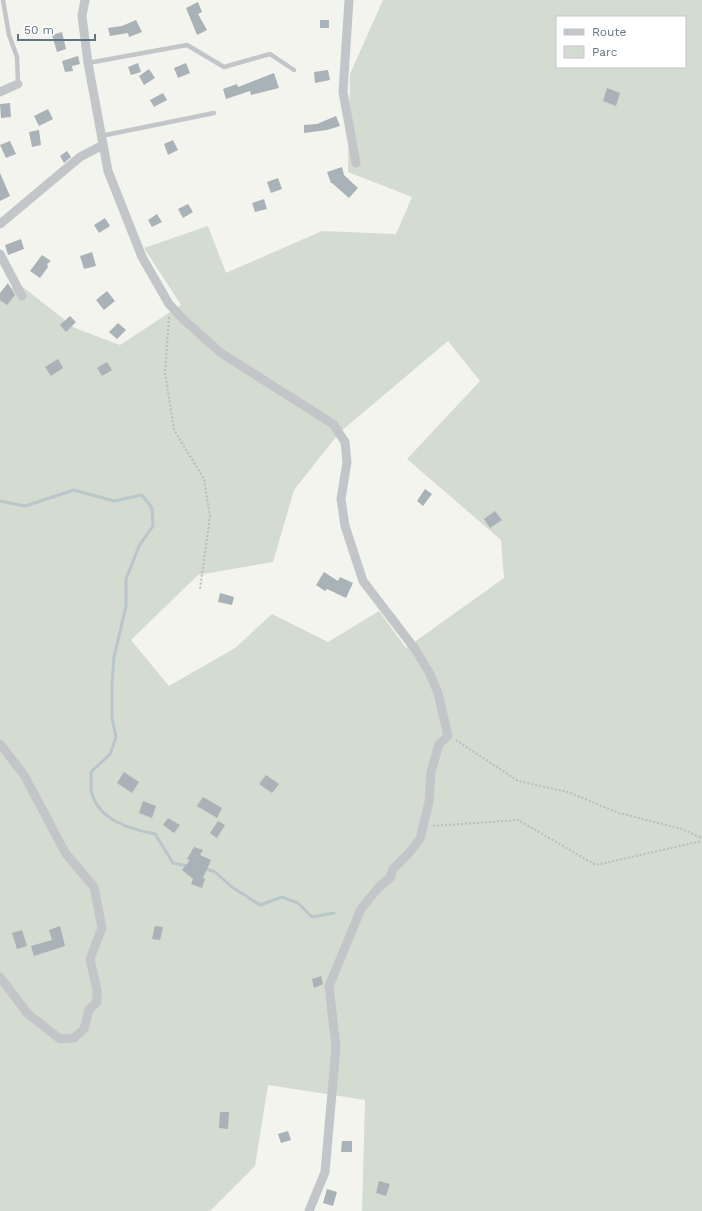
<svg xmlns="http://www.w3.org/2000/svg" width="702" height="1211" font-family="'Work Sans',sans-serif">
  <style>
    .green { fill: #d4dbd0; fill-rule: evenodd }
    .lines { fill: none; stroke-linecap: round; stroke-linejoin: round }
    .stream { stroke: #b9c6ca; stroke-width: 3 }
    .building { fill: #a9b2b6 }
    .path { stroke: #babcbe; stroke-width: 2; stroke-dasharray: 2 2; stroke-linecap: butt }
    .lane { stroke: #c3c6c9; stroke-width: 4.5 }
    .street { stroke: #c3c6c9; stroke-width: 9 }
  </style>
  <rect width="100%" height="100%" fill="#f4f4ef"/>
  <path class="green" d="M 383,0 L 702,0 L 702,1211 L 362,1211 L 365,1100 L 268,1085 L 255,1166 L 210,1211 L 0,1211 L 0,294 L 19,284 L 75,328 L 120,345 L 181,305 L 144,248 L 208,226 L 226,273 L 322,231 L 396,234 L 412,197 L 348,172 L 350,74 ZM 557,17 L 685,17 L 685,67 L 557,67 ZM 448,341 L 480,381 L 407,459 L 501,540 L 504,578 L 406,648 L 379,611 L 328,642 L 272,614 L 235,648 L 169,686 L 131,640 L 198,575 L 273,562 L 294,490 L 340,432 Z"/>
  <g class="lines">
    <g class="stream">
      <path d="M 0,501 L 25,506 L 74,490 L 114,501 L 142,495 L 152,508 L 153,526 L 139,546 L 126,579 L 126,606 L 114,657 L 112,683 L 112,718 L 116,737 L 110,754 L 91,772 C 92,779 90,788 92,794 C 100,821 131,829 155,834 L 173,863 L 188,866"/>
      <polyline points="203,868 215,872 232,887 260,905 282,897 298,903 312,917 334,913"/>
    </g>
  </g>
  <g class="building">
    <polygon points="198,2 202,12 198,14 207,30 197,35 186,8"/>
    <polygon points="136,20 142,32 129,37 128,33 110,36 108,28 122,26"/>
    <rect x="320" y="20" width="9" height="8"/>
    <polygon points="62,32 66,49 57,52 52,35"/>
    <polygon points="78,56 80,64 72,66 73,71 65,72 62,61"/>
    <polygon points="138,63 141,72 131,75 128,67"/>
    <polygon points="186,63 190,73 178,78 174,68"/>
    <polygon points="149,69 155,78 144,85 139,76"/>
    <polygon points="328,70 330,80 315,83 314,72"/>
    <polygon points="274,73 279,88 251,95 250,91 226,99 223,89 237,84 238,87"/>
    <polygon points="607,88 620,93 616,106 603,101"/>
    <polygon points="163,93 167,100 154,107 150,100"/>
    <polygon points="10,103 11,117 1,118 0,104"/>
    <polygon points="48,109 53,119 39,126 34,116"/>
    <polygon points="336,116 340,126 327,130 304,133 304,125 317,124"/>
    <polygon points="39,130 41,145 32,147 29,132"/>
    <polygon points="173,140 178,150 168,155 164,144"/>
    <polygon points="10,141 16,154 6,158 0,145"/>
    <polygon points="67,151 71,157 64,163 60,156"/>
    <polygon points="342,167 344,175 358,188 349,198 332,183 331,183 327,172"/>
    <polygon points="0,173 10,196 0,201"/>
    <polygon points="278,178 282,189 271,193 267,182"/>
    <polygon points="264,199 267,209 255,212 252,203"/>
    <polygon points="188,204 193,212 183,218 178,209"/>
    <polygon points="157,214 162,222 152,227 148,220"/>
    <polygon points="105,218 110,226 99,233 94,225"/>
    <polygon points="21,239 24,249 8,255 5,245"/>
    <polygon points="92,252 96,266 84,269 80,256"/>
    <polygon points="42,255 51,261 47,264 48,267 40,278 30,271"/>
    <polygon points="8,283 15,295 7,305 0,300 0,293"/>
    <polygon points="107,291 115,301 104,310 96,300"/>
    <polygon points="70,316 76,322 66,332 60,325"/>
    <polygon points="118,323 126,330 117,339 109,332"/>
    <polygon points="58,359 63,368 51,376 45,367"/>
    <polygon points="107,362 112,370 102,376 97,368"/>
    <polygon points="425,489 432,494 423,506 417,501"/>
    <polygon points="495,511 502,520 490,528 484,519"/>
    <polygon points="324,572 338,581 340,577 353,583 346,598 327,589 325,591 316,585"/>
    <polygon points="220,593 234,597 232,605 218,602"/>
    <polygon points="124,772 139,782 132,793 117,783"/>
    <polygon points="266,775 279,784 272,793 259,784"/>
    <polygon points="203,797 222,808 217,818 197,806"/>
    <polygon points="143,801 156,806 152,818 139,813"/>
    <polygon points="168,818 180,825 174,833 163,825"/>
    <polygon points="218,821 225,825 217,838 210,833"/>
    <polygon points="194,847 203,850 200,855 211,860 203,878 205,879 202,888 191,884 193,879 182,870 190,860 187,859"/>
    <polygon points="60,926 65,946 34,956 31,946 52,940 49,930"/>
    <polygon points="155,926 163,927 160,940 152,939"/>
    <polygon points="22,930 27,946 17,949 12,933"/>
    <polygon points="321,976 323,984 314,988 312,979"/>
    <polygon points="220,1112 229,1112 228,1129 219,1128"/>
    <polygon points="288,1131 291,1140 281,1143 278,1134"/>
    <polygon points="342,1141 352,1141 352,1152 341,1152"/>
    <polygon points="379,1181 390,1184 386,1196 376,1193"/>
    <polygon points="327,1189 337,1192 333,1206 323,1203"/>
  </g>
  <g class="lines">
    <g class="path">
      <polyline points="169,317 165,372 174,430 204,479 210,517 200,589"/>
      <polyline points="456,740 518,781 568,792 619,813 682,829 702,838"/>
      <polyline points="433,826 518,820 596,865 702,841"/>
    </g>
    <g class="lane">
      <polyline points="3,0 9,35 17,57 18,84"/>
      <polyline points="88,63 187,45 224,67 270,54 294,70"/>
      <polyline points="101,136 214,113"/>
    </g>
    <g class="street">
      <polyline points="85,0 82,16 88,63 108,171 142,257 169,304 184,320 221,353 333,424 345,442 347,462 341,499 345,526 363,581 415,649 429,672 438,693 448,736 439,744 431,772 429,802 420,839 408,854 393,869 390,878 378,888 361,909 329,986 336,1047 325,1172 309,1211"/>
      <polyline points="349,0 343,92 356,163"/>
      <polyline points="0,92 18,84"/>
      <polyline points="0,224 80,157 103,145"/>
      <polyline points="0,254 22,296"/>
      <polyline points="0,744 24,775 66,854 94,887 102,928 90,959 97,990 97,1002 89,1010 84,1029 74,1038 60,1039 28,1014 0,977"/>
    </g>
  </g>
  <rect x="556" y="16" width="130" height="52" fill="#ffffff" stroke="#c0c7cd"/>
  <rect x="564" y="29" width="20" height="6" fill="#c3c6c9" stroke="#c0c7cd"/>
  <text x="592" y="36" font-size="12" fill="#627481">Route</text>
  <rect x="564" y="46" width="20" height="12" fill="#d4dbd0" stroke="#c0c7cd"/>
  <text x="592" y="56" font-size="12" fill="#627481">Parc</text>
  <path d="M18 34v6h77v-6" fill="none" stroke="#627481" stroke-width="2"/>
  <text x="24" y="34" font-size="12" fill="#627481" stroke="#ffffff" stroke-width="3" paint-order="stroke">50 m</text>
</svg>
